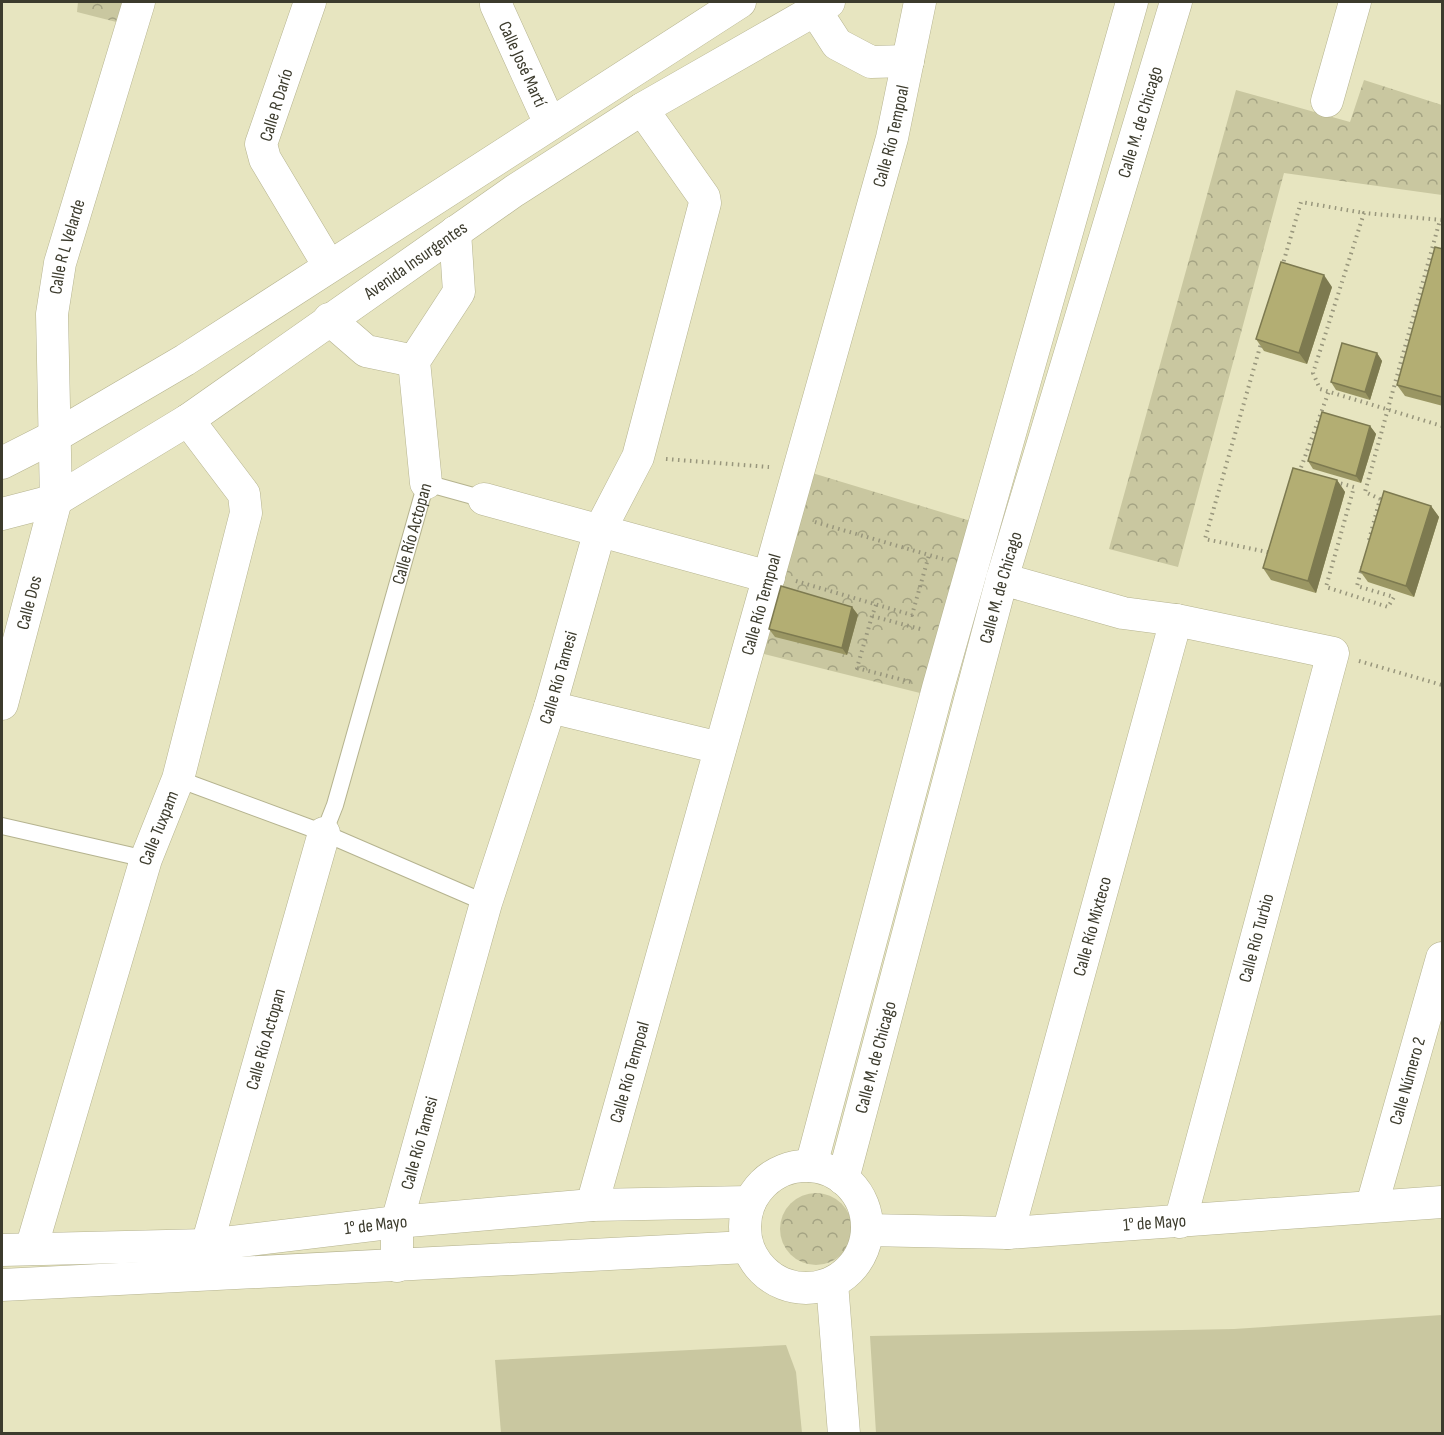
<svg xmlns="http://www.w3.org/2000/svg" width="1444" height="1435" font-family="'Sofia Sans Condensed',sans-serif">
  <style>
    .green { fill: #c9c7a0 }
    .forest { fill: url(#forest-crowns) }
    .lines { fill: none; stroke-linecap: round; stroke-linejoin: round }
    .lane-casing { stroke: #b5b38f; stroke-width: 18 }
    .street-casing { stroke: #b5b38f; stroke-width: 33 }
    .path { stroke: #98967c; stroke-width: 4; stroke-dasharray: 1.5 4.5; stroke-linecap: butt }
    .lane { stroke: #fff; stroke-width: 16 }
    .street { stroke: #fff; stroke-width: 32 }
    .wall { fill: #9a9663 }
    .shaded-wall { fill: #7d7a50 }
    .building { fill: #b3ae73; stroke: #7d7a50; stroke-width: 1.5 }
    .labels { text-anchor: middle; stroke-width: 4.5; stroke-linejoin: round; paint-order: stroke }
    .street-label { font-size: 18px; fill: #3c3b2d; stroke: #fff }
  </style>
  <defs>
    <pattern id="forest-crowns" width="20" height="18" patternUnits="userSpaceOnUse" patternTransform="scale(1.5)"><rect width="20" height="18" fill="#c9c7a0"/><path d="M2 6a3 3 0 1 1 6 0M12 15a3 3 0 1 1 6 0" fill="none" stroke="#a4a383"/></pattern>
  </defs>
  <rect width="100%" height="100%" fill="#e7e5c0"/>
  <g class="green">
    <polygon points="1442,1315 1442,1433 876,1433 870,1336 1234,1329"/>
    <polygon points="786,1345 796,1372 802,1433 501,1433 495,1360"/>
  </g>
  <g class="forest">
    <polygon points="78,2 139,2 132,26 77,12"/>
    <polygon points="1364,80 1442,105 1442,195 1284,173 1178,567 1109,549 1236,90 1350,122"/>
    <polygon points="799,469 984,525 936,697 748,650"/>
    <circle cx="816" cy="1229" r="36"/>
  </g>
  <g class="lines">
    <g class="lane-casing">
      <g id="lane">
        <polyline points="178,779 324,833 486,903"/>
        <polyline points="2,826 146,859"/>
        <path id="s1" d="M 324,833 L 335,805 L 426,483 L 484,499"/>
      </g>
    </g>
    <g class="street-casing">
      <g id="street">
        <polyline points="310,2 261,144 265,159 329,266"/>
        <path id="s2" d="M 497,2 L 496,5 L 550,124"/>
        <polyline points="815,10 837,44 871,62 908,61"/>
        <polyline points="1327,101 1355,2"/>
        <polyline points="329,319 366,351 414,361"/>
        <polyline points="2,463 57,435 185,360 740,2"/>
        <polyline points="426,483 414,361 459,292 455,232"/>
        <polyline points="484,499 769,577"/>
        <path id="s3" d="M 2,514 L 56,500 L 188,420 L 514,191 L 642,109 L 829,2"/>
        <polyline points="1002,579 1123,613 1176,620 1333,653 1180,1222"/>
        <path id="s4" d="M 2,704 L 56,500 L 52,314 L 60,263 L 139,2"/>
        <polyline points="550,707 720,748"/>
        <circle cx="806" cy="1227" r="61"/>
        <polyline points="811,1166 938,688 1132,2"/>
        <path id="s5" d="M 843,1179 L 1002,579 L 1176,2"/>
        <path id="s6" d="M 592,1205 L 892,138 L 920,2"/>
        <path id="s7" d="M 1372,1205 L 1442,958"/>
        <path id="s8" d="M 867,1230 L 1008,1233 L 1442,1202"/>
        <path id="s9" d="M 1008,1233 L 1176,620"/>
        <path id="s10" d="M 207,1245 L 324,833"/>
        <path id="s11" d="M 31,1249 L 146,859 L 178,779 L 246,513 L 244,494 L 188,420"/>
        <path id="s12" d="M 2,1250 L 207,1245 L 397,1222 L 592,1205 L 750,1202"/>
        <path id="s13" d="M 397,1266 L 397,1222 L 486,903 L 550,707 L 600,530 L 638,457 L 705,203 L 704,197 L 642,109"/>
        <polyline points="832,1283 844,1434"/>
        <polyline points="2,1285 747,1247"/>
      </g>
    </g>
    <g class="path">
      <polyline points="1442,220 1364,213 1313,373 1320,389 1442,426"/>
      <polyline points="1282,267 1301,202 1364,213"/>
      <polyline points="1262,340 1205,539 1272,553"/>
      <polyline points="666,459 769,467"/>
      <polyline points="1299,473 1329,391"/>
      <polyline points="1335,482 1354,487 1326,587 1388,607 1394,597 1357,586 1362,567"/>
      <polyline points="815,522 943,559"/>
      <polyline points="1369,540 1380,499 1365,492 1440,220"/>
      <polyline points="796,581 912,615 929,555"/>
      <polyline points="876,605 872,616 924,630"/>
      <polyline points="872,616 857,668 911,682"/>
      <polyline points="1359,661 1442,685"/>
    </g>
    <use href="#lane" class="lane"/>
    <use href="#street" class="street"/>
  </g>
  <g class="wall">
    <polygon points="1443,249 1443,406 1405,396 1397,385"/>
    <polygon points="1332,287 1307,364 1264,351 1256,339"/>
    <polygon points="1377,353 1382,361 1370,400 1336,390 1331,382"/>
    <polygon points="1370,426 1376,434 1361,483 1313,469 1308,461"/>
    <polygon points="1337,480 1345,492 1316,593 1271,580 1263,568"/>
    <polygon points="1431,506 1439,517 1414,597 1368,582 1360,571"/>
    <polygon points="852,607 858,615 847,655 775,637 769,629"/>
  </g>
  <g class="shaded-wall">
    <polygon points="1324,275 1332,287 1307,364 1299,353"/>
    <polygon points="1377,353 1382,361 1370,400 1365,392"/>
    <polygon points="1370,426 1376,434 1361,483 1356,476"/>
    <polygon points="1337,480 1345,492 1316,593 1308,581"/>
    <polygon points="1431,506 1439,517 1414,597 1406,586"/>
    <polygon points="852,607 858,615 847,655 842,648"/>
  </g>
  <g class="building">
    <polygon points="1435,247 1443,249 1442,397 1397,385"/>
    <polygon points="1281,262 1324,275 1299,353 1256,339"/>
    <polygon points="1342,343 1377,353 1365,392 1331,382"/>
    <polygon points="1322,412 1370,426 1356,476 1308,461"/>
    <polygon points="1293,468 1337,480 1308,581 1263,568"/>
    <polygon points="1384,491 1431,506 1406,586 1360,571"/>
    <polygon points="781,586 852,607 842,648 769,629"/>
  </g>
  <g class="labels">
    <g class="street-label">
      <text dy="6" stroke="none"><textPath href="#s2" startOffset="68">Calle José Martí</textPath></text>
      <text transform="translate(276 105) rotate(-73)" y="6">Calle R Darío</text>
      <text dy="6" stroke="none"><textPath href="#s5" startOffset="1098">Calle M. de Chicago</textPath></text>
      <text dy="6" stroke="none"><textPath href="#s6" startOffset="1110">Calle Río Tempoal</textPath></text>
      <text dy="6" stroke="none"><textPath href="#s4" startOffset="466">Calle R L Velarde</textPath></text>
      <text dy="6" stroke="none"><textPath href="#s3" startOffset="488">Avenida Insurgentes</textPath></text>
      <text dy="6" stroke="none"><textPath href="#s1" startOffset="312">Calle Río Actopan</textPath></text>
      <text dy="6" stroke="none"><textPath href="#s5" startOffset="612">Calle M. de Chicago</textPath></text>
      <text dy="6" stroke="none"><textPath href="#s4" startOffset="105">Calle Dos</textPath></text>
      <text dy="6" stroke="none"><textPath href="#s6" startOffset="624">Calle Río Tempoal</textPath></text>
      <text dy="6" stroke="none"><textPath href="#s13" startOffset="612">Calle Río Tamesi</textPath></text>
      <text dy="6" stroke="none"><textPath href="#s11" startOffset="440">Calle Tuxpam</textPath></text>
      <text dy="6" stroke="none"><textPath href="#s9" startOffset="318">Calle Río Mixteco</textPath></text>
      <text transform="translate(1256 938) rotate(-75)" y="6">Calle Río Turbio</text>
      <text dy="6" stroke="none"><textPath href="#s10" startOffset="214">Calle Río Actopan</textPath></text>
      <text dy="6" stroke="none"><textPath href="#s5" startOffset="126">Calle M. de Chicago</textPath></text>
      <text dy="6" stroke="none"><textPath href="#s6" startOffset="138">Calle Río Tempoal</textPath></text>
      <text dy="6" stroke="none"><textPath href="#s7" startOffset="129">Calle Número 2</textPath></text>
      <text dy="6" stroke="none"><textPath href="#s13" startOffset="126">Calle Río Tamesi</textPath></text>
      <text dy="6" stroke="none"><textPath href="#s8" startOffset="288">1° de Mayo</textPath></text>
      <text dy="6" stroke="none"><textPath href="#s12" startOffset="375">1° de Mayo</textPath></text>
    </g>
  </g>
  <rect width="1444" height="1435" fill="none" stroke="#3c3b2d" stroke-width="6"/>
</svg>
